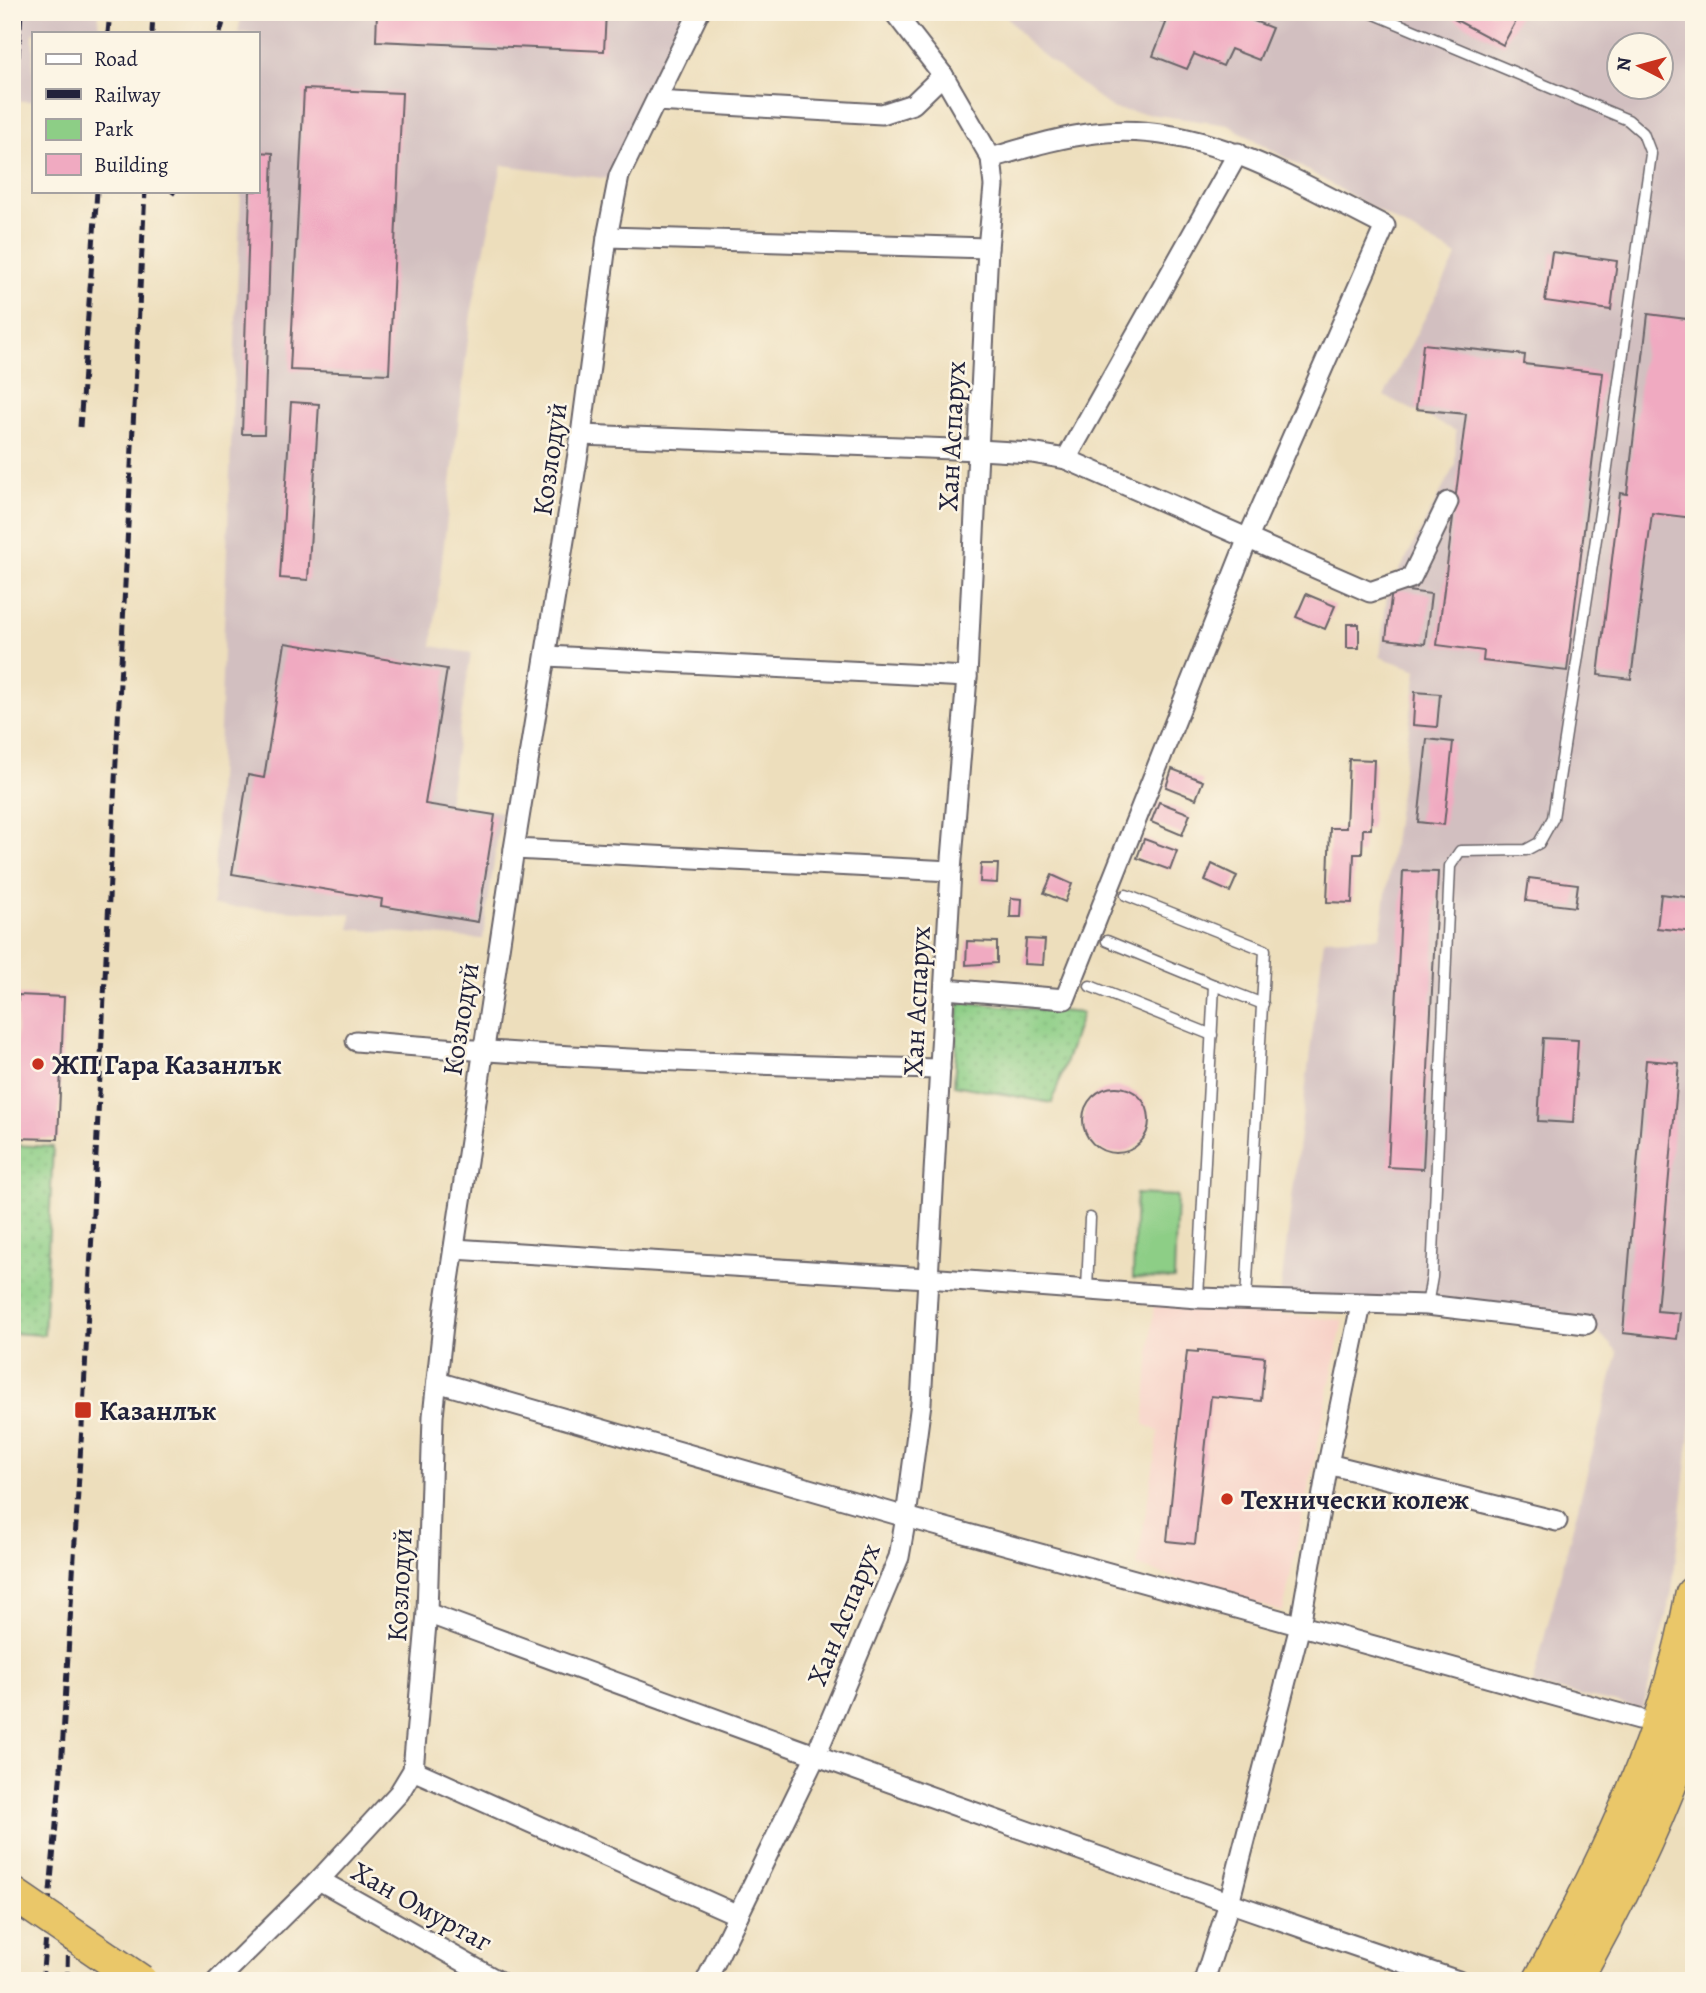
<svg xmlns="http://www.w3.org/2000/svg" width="1706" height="1993" font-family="Alegreya,serif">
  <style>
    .built { fill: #f7d1c7 }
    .industrial { fill: #d2bfc0; fill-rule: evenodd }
    .green { fill: url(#green-dots); stroke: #587860; stroke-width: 2 }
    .pitch { fill: #8dce86; stroke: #587860; stroke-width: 2 }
    .building { fill: #f0aac1 }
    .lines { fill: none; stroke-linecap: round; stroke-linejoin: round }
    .lane-casing { stroke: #696468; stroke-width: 13 }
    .street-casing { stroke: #696468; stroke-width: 23 }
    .highway-casing { stroke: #696468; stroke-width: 40 }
    .lane { stroke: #fff; stroke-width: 10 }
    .street { stroke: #fff; stroke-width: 19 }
    .highway { stroke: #eac769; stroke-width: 37 }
    .rail { stroke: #22223b; stroke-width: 5; stroke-dasharray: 10 5; stroke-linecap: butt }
    .primary-bridge-casing { stroke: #696468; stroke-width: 35; stroke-linecap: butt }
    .primary-bridge { stroke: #eac769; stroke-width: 32 }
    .poi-dot { fill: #c8321e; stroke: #fcf5e5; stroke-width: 2.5 }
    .labels { text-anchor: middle; stroke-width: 5; stroke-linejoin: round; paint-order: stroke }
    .street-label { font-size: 28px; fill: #22223b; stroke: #fcf5e5 }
    .poi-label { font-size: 28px; font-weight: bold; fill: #22223b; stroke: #fcf5e5; text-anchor: start }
  </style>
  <defs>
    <pattern id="green-dots" width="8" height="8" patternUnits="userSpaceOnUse" patternTransform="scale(1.75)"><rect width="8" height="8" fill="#8dce86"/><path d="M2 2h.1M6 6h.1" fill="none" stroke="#79b175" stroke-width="1.8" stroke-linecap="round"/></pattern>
  </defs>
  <rect width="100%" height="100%" fill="#fcf5e5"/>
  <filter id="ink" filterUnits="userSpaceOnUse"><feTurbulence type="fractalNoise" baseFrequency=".0143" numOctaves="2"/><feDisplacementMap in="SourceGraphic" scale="14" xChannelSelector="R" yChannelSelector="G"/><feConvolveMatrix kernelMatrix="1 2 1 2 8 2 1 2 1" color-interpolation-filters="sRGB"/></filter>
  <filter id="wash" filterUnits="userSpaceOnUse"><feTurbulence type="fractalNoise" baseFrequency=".00686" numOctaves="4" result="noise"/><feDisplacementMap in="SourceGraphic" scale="28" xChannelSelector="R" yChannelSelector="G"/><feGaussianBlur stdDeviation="1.57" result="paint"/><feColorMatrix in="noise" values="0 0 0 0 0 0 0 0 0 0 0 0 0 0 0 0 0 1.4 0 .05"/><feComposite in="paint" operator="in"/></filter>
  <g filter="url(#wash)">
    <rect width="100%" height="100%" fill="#eddebc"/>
    <polygon class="built" points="1154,1302 1343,1320 1283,1612 1137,1566 1159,1432 1144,1424"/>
    <g class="industrial">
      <polygon points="12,12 99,12 98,33 33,33 33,101 12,101"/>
      <polygon points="242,12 694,12 610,179 502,165 471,314 432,646 471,653 448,803 501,812 483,939 350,929 351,914 213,906 241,191 257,191 257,33 238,33"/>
      <path d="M 1003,12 L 1694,12 L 1694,1400 L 1672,1591 L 1643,1709 L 1532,1685 L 1618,1353 L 1587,1320 L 1280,1296 L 1324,939 L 1380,937 L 1417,670 L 1380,657 L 1387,595 L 1455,465 L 1456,431 L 1384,396 L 1457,256 L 1228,125 L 1113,109 L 1030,45 ZM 1618,46 L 1660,46 L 1660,88 L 1618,88 Z"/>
    </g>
    <g class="green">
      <polygon points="959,1002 1082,1013 1052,1103 954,1085"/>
      <polygon points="12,1145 53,1147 44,1335 12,1333"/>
    </g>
    <polygon class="pitch" points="1136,1194 1177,1196 1174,1279 1133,1278"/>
    <g id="blocks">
      <g class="building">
        <polygon points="377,12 606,12 604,51 376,41"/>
        <polygon points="1153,12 1231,12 1272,28 1259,60 1231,49 1223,66 1194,54 1187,69 1153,56 1166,23 1151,17"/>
        <polygon points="1457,12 1521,12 1503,45 1454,19"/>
        <polygon points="304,89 402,93 389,374 290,370"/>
        <polygon points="257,152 273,153 264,434 242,434 250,191 257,191"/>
        <polygon points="1552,252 1617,261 1611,310 1545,301"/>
        <polygon points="1648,314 1694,320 1694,515 1693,518 1652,513 1631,679 1598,675 1620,493 1627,494"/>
        <polygon points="1423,344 1525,355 1524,364 1603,373 1567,671 1483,661 1484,651 1437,645 1466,414 1416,409"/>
        <polygon points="291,402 319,404 308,580 280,578"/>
        <polygon points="1392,589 1431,594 1425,644 1386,639"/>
        <polygon points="1306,594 1335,606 1325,629 1296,617"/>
        <rect x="1347" y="624" width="12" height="24"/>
        <polygon points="285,643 447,669 425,804 495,815 478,922 381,906 382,899 232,874 248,775 264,778"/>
        <polygon points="1415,692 1440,694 1437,727 1413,725"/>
        <polygon points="1427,739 1453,742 1444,825 1418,822"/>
        <polygon points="1349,759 1374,760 1371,829 1363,829 1362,854 1354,854 1352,903 1327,902 1330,828 1346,828"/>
        <polygon points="1172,769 1203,781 1196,799 1166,787"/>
        <polygon points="1159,802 1190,814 1182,835 1151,822"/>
        <polygon points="1144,839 1177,851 1170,870 1137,858"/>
        <polygon points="981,864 998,864 997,883 980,882"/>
        <polygon points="1212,864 1237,876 1230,892 1205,881"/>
        <polygon points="1403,871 1438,872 1423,1169 1388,1167"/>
        <polygon points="1052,875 1072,884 1065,902 1044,893"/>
        <polygon points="1529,878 1578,884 1575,907 1526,901"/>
        <polygon points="1661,894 1694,898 1694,932 1657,928"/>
        <polygon points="1011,898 1022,899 1021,917 1010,917"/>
        <polygon points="1026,939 1045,940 1043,965 1024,964"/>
        <polygon points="967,941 997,942 997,963 966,965"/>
        <polygon points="18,995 64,997 58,1139 12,1138"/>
        <polygon points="1543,1038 1578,1040 1573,1123 1538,1121"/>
        <polygon points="1646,1060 1679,1063 1657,1311 1680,1313 1677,1339 1623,1333"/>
        <circle cx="1116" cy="1120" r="33"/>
        <polygon points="1198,1350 1265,1357 1261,1401 1211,1396 1195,1544 1167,1541 1187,1351 1198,1352"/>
      </g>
    </g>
  </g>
  <g filter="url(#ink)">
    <use href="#blocks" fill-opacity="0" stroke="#696468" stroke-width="2"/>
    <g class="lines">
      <g class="lane-casing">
        <g id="lane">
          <polyline points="1370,12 1628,120 1643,133 1651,154 1606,474 1553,818 1539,843 1526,850 1460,851 1450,866 1432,1277 1427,1305"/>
          <polyline points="1126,895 1265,950 1246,1300"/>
          <polyline points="1107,941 1214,985 1198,1298"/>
          <polyline points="1214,985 1263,1004"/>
          <polyline points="1090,986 1212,1035"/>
          <polyline points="1087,1290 1090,1218"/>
        </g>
      </g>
      <g class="street-casing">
        <g id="street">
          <polyline points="656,101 882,114 913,104 943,75"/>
          <polyline points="607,237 988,248"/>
          <polyline points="581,435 979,450 1032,453 1066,459 1370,592 1411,578 1448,502"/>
          <polyline points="1066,459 1238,153"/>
          <polyline points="547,656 967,677"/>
          <polyline points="514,849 951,871"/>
          <path d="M 945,989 L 1065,999 L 1248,538 L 1385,226 C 1295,181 1200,120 1095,133 C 1059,137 1025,148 991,158"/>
          <path d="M 356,1041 C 550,1058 745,1065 940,1069"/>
          <polyline points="454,1249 927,1278 1198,1298 1427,1305 1586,1324"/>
          <polyline points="437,1382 906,1517 1639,1719"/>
          <polyline points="1328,1464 1557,1521"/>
          <path d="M 427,1613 C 770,1740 1112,1864 1458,1981"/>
          <polyline points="413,1770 738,1915"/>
          <polyline points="319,1880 498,1981"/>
          <polyline points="217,1981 319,1880 399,1793 413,1770 427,1613 433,1416 445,1307 514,849 581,435 607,237 619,176 699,12"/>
          <polyline points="706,1981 815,1757 899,1557 906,1517 921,1403 951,871 967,677 988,248 994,186 991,158 943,75 894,12"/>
          <polyline points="1204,1981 1229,1903 1300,1626 1328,1464 1361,1305"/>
        </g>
      </g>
      <g class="highway-casing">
        <g id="highway">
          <path d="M 1542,1981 C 1610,1859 1669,1733 1694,1595"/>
          <path d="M 1572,1981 C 1621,1895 1663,1807 1694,1712"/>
        </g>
      </g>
      <use href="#lane" class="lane"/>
      <use href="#street" class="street"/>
      <use href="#highway" class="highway"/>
      <g class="rail">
        <polyline points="108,33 110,12"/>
        <polyline points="152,33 153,12"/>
        <polyline points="220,33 226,12"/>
        <polyline points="18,57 21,12"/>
        <polyline points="172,194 174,191"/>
        <polyline points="80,427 97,191"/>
        <polyline points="42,1981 61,1769 83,1410 145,191"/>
        <polyline points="67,1981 68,1912"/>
      </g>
      <g class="primary-bridge-casing">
        <polyline id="primary-bridge" points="12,1893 141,1981"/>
      </g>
      <use href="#primary-bridge" class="primary-bridge"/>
    </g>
  </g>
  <g class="poi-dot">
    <circle cx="38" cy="1064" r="7"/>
    <rect x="74" y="1401" width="18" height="18" rx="3.5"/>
    <circle cx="1227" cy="1499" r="7"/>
  </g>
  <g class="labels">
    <g class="street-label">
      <text transform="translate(951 436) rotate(-87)" y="10">Хан Аспарух</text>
      <text transform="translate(549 459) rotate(-82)" y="10">Козлодуй</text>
      <text transform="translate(916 1001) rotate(-87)" y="10">Хан Аспарух</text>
      <text transform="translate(460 1019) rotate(-81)" y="10">Козлодуй</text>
      <text transform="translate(399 1585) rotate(-87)" y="10">Козлодуй</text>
      <text transform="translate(843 1614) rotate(-68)" y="10">Хан Аспарух</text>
      <text transform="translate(422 1906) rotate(29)" y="10">Хан Омуртаг</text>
    </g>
    <g class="poi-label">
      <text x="52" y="1074">ЖП Гара Казанлък</text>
      <text x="99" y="1420">Казанлък</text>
      <text x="1241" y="1509">Технически колеж</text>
    </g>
  </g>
  <rect width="1706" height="1993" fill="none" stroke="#fcf5e5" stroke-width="42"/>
  <rect x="32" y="32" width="228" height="161" fill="#fcf5e5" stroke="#a5a1a1" stroke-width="2"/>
  <rect x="46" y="54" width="35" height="10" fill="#ffffff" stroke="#a5a1a1" stroke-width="2"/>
  <text x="94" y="66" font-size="21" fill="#22223b">Road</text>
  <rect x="46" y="89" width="35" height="10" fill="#22223b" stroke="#a5a1a1" stroke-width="2"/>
  <text x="94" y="102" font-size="21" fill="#22223b">Railway</text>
  <rect x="46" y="119" width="35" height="21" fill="#8dce86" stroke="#a5a1a1" stroke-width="2"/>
  <text x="94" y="136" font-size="21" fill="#22223b">Park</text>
  <rect x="46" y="154" width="35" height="21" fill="#f0aac1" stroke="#a5a1a1" stroke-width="2"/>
  <text x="94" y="172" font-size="21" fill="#22223b">Building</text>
  <g transform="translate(1640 66) rotate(276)"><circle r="33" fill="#fcf5e5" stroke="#a5a1a1" stroke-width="2"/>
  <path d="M0-5L12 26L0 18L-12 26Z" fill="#c8321e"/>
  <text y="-10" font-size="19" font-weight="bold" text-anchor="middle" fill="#22223b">N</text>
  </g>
</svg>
